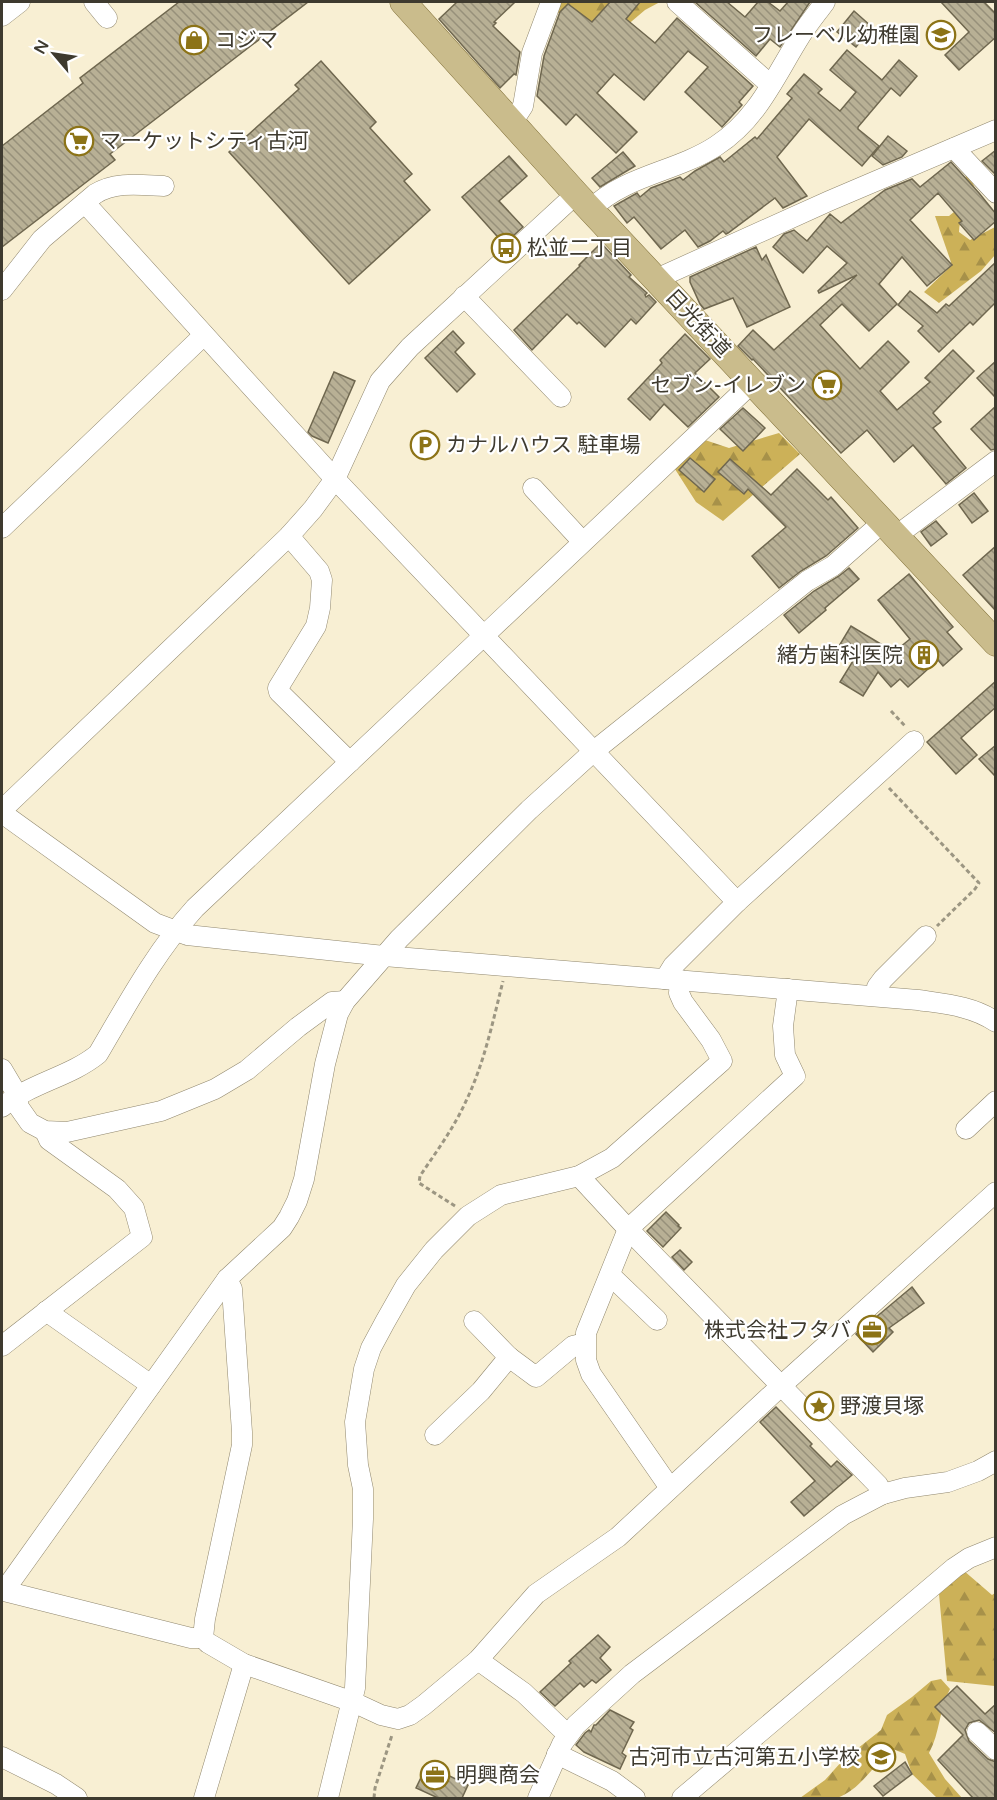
<svg xmlns="http://www.w3.org/2000/svg" width="997" height="1800" font-family="'Varela Round','Noto Sans JP',sans-serif">
  <style>
    .forest { fill: url(#forest-firs) }
    .building { fill: url(#building-back-hatch); stroke: #6f674f; stroke-width: 1.5 }
    .lines { fill: none; stroke-linecap: round; stroke-linejoin: round }
    .minor-casing { stroke: #90876e; stroke-width: 21 }
    .major-casing { stroke: #82713a; stroke-width: 27 }
    .path { stroke: #9c9682; stroke-width: 3; stroke-dasharray: 4.5 3; stroke-linecap: butt }
    .minor { stroke: #fff; stroke-width: 20 }
    .major { stroke: #cabc8c; stroke-width: 26 }
    .labels { text-anchor: middle; stroke-width: 4.5; stroke-linejoin: round; paint-order: stroke }
    .poi-label { font-size: 21px; fill: #3e3a2f; stroke: #fff; text-anchor: start }
    .street-label { font-size: 21px; fill: #3e3a2f; stroke: #fff }
  </style>
  <defs>
    <pattern id="forest-firs" width="22" height="20" patternUnits="userSpaceOnUse" patternTransform="scale(1.5)"><rect width="22" height="20" fill="#ccb158"/><path d="M5 1l3.5 6h-7zM16 11l3.5 6h-7z" fill="#a79149"/></pattern>
    <pattern id="building-back-hatch" width="6" height="6" patternUnits="userSpaceOnUse" patternTransform="scale(1.5)"><rect width="6" height="6" fill="#b8b095"/><path d="M-1 5l2 2M0 0l6 6M5-1l2 2" fill="none" stroke="#97907a"/></pattern>
  </defs>
  <rect width="100%" height="100%" fill="#f8efd3"/>
  <g class="forest">
    <polygon points="557,2 660,2 645,10 612,38 554,11"/>
    <path d="M 966,167 L 980,200 C 968,209 959,217 959,232 L 970,240 L 995,227 L 995,255 L 981,271 L 939,303 L 924,292 L 952,265 L 935,216 L 949,216 L 965,203 Z"/>
    <polygon points="779,433 800,454 723,521 696,502 673,466 705,440 729,448"/>
    <polygon points="963,1570 992,1595 995,1593 995,1686 947,1681 939,1594"/>
    <path d="M 941,1679 L 950,1689 C 939,1709 940,1733 929,1753 L 945,1779 L 962,1798 L 937,1798 L 912,1774 L 905,1754 L 893,1749 C 873,1764 862,1789 837,1798 C 827,1800 811,1798 800,1798 L 825,1780 L 843,1760 L 881,1730 L 887,1715 L 912,1697 L 931,1681 Z"/>
  </g>
  <g class="building">
    <polygon points="179,2 308,2 110,154 115,160 2,247 2,146 83,83 80,78"/>
    <polygon points="457,2 515,2 494,22 496,23 493,26 520,52 516,75 514,74 500,88 439,19"/>
    <polygon points="610,2 640,2 626,19 655,43 677,18 753,86 739,102 742,105 722,127 685,92 708,67 688,51 644,100 614,74 597,93 637,132 616,153 576,114 566,125 537,96 544,56 560,12 568,4 592,22"/>
    <polygon points="695,2 727,2 745,17 758,2 768,2 780,11 788,2 810,2 780,47 770,39 756,56"/>
    <polygon points="941,2 984,2 996,14 996,37 959,70 945,55 969,32"/>
    <polygon points="854,11 872,27 856,47 837,32"/>
    <polygon points="847,50 882,80 899,60 917,76 900,96 891,88 858,127 858,129 879,146 862,166 809,119 777,157 807,196 783,208 775,198 728,233 726,234 723,231 710,241 698,247 685,230 661,249 634,217 627,223 614,206 637,193 640,197 651,188 680,177 683,180 695,171 720,157 724,162 755,137 757,139 792,98 787,94 804,74 822,89 818,93 840,111 856,92 830,70"/>
    <polygon points="321,61 376,122 370,128 412,174 404,181 430,210 349,284 229,152 299,89 295,85"/>
    <polygon points="888,136 907,151 902,157 883,165 872,156"/>
    <polygon points="996,150 996,175 982,161"/>
    <polygon points="623,152 635,166 600,187 592,178"/>
    <polygon points="509,156 527,176 499,201 523,227 504,244 462,197"/>
    <polygon points="951,162 979,193 996,214 996,221 974,240 959,223 962,221 938,193 910,220 952,265 927,286 902,257 879,284 897,304 869,331 842,304 820,325 860,369 888,341 909,362 880,391 897,410 930,382 925,378 953,350 974,371 933,413 941,422 933,428 966,468 946,484 913,445 894,462 867,430 841,453 753,359 752,360 738,346 753,330 774,350 857,275 819,293 818,291 847,263 827,246 803,273 773,247 784,234 794,230 807,241 830,214 841,223 885,190 912,179 920,187"/>
    <polygon points="601,243 631,275 629,277 647,293 645,295 646,297 649,295 656,302 636,324 631,319 605,347 579,322 577,324 567,314 532,350 514,330 580,266 579,265"/>
    <polygon points="756,247 762,260 766,255 790,307 747,327 733,298 704,309 700,304 690,282 690,277"/>
    <polygon points="996,262 996,302 973,325 970,322 939,352 918,331 923,326 898,305 910,291 937,313 946,304 949,306"/>
    <polygon points="453,331 464,343 455,352 475,374 457,392 425,358"/>
    <polygon points="685,334 710,359 695,373 719,397 688,427 664,404 650,420 628,399 662,363 660,360"/>
    <polygon points="996,361 996,398 977,378"/>
    <polygon points="334,372 355,381 328,443 312,436 308,432"/>
    <polygon points="996,406 996,449 991,450 971,429"/>
    <polygon points="743,408 765,428 743,451 720,429"/>
    <polygon points="690,458 715,479 704,492 679,470"/>
    <polygon points="730,459 771,495 797,469 828,500 831,497 858,528 826,556 801,571 779,588 752,556 786,527 748,489 744,494 718,472"/>
    <polygon points="974,493 988,511 972,523 959,505"/>
    <polygon points="936,521 947,534 931,546 921,532"/>
    <polygon points="996,546 996,611 963,575"/>
    <polygon points="849,568 859,579 825,608 826,610 799,633 784,615 814,591 839,576"/>
    <polygon points="909,574 953,627 947,632 962,649 943,666 938,660 908,687 900,679 891,687 878,672 863,696 840,682 853,661 836,651 851,626 894,652 910,639 878,600"/>
    <polygon points="996,681 996,707 961,738 977,755 956,774 927,742"/>
    <polygon points="996,745 996,777 979,759"/>
    <polygon points="666,1212 679,1225 678,1226 681,1228 663,1247 647,1231"/>
    <polygon points="680,1250 692,1262 684,1270 672,1257"/>
    <polygon points="912,1287 924,1303 889,1328 893,1332 873,1352 856,1334"/>
    <polygon points="776,1407 812,1444 810,1446 831,1467 837,1461 852,1475 804,1516 791,1502 815,1481 760,1422"/>
    <polygon points="598,1635 610,1647 600,1658 611,1670 596,1683 592,1680 584,1687 580,1683 555,1706 540,1692 571,1663 569,1661"/>
    <polygon points="957,1686 985,1714 996,1704 996,1733 979,1720 969,1723 965,1730 969,1741 988,1759 996,1762 996,1798 973,1798 938,1760 963,1735 935,1707"/>
    <polygon points="610,1710 634,1722 630,1728 633,1730 622,1753 626,1756 620,1769 584,1752 576,1745 585,1733 589,1730 591,1732 594,1725 596,1725"/>
    <polygon points="905,1762 912,1774 883,1796 874,1786"/>
    <polygon points="427,1765 468,1785 462,1798 438,1798 416,1788"/>
  </g>
  <g class="lines">
    <g class="minor-casing">
      <g id="minor">
        <polyline points="94,2 107,18"/>
        <polyline points="677,2 765,80 772,83"/>
        <polyline points="2,16 20,2"/>
        <polyline points="512,123 523,106 532,53 551,2"/>
        <polyline points="954,148 996,193"/>
        <polyline points="576,194 410,347 380,381 335,479 737,902"/>
        <path d="M 591,209 C 626,175 676,172 716,146 C 758,119 775,76 801,35 C 808,24 817,13 825,2"/>
        <polyline points="656,279 829,201 996,130"/>
        <path d="M 2,290 L 42,239 L 95,194 C 115,181 141,185 164,186"/>
        <polyline points="464,296 561,397"/>
        <polyline points="533,488 582,541"/>
        <polyline points="2,528 204,335"/>
        <polyline points="289,536 319,571 322,580 320,608 316,626 278,688 279,692 350,762"/>
        <polyline points="896,536 996,461"/>
        <polyline points="2,810 289,536 313,509 335,479 85,203"/>
        <path d="M 2,813 L 155,923 L 187,935 L 384,956 L 918,1000 C 945,1004 973,1006 996,1022"/>
        <polyline points="665,979 673,966 737,902 914,741"/>
        <polyline points="877,996 877,987 883,979 926,936"/>
        <polyline points="2,1069 18,1096 18,1106 30,1123 45,1131 67,1132 161,1111 215,1089 247,1070 298,1027 332,1002 345,1001"/>
        <path d="M 2,1107 C 30,1083 70,1077 98,1054 C 128,1003 156,951 195,908 L 753,382"/>
        <polyline points="966,1129 996,1101"/>
        <polyline points="579,1176 628,1229 878,1485 883,1494"/>
        <polyline points="610,1275 657,1320"/>
        <polyline points="227,1279 232,1289 242,1432 242,1445 205,1619 203,1638 208,1643 244,1664 353,1702 381,1715 398,1719 410,1715 424,1705 478,1660 536,1594 618,1537 782,1385 996,1192"/>
        <polyline points="46,1311 151,1385"/>
        <polyline points="2,1346 142,1237 134,1208 117,1189 49,1140 45,1131"/>
        <polyline points="509,1357 536,1377 573,1346 585,1343"/>
        <polyline points="435,1435 481,1391 509,1357 474,1321"/>
        <polyline points="670,1488 591,1374 586,1360 586,1333 628,1229 795,1076 785,1055 783,1026 788,989"/>
        <polyline points="203,1638 191,1638 4,1591 227,1279 282,1228 289,1217 297,1201 304,1179 325,1064 338,1014 345,1001 399,939 529,810 594,751 807,581 833,566 883,522"/>
        <polyline points="478,1660 524,1693 568,1735"/>
        <polyline points="977,1732 996,1750"/>
        <polyline points="557,1754 612,1781 635,1798"/>
        <polyline points="2,1757 56,1784 77,1798"/>
        <polyline points="204,1798 244,1664"/>
        <polyline points="328,1798 355,1688 363,1519 363,1489 358,1465 355,1422 364,1369 371,1348 385,1322 406,1285 434,1250 468,1216 501,1195 579,1176 612,1158 722,1061 711,1040 683,1002 679,993 680,980"/>
        <polyline points="538,1798 562,1744 576,1725 632,1674 843,1515 883,1494 905,1488 948,1482 978,1471 996,1461"/>
        <polyline points="682,1798 954,1568 969,1558 996,1547"/>
      </g>
    </g>
    <g class="major-casing">
      <polyline id="major" points="403,2 576,194 996,643"/>
    </g>
    <g class="path">
      <polyline points="891,711 906,727"/>
      <polyline points="889,788 979,883 975,889 937,926"/>
      <path d="M 455,1206 L 419,1183 L 420,1176 C 436,1152 454,1128 466,1101 C 484,1064 493,1021 503,981"/>
      <polyline points="374,1798 375,1788 392,1735"/>
    </g>
    <use href="#minor" class="minor"/>
    <use href="#major" class="major"/>
  </g>
  <defs>
    <g id="school-ring" transform="scale(1.5)"><circle r="9.5" fill="#fff" stroke="#8c7317" stroke-width="1.5"/><path d="M0-5L7-2L0 1L-7-2ZM-4 1L0 2.5L4 1V4Q0 6-4 4Z" fill="#8c7317"/></g>
    <g id="shop-ring" transform="scale(1.5)"><circle r="9.5" fill="#fff" stroke="#8c7317" stroke-width="1.5"/><path d="M-5-2.5h2.3a2.7 3.5 0 0 1 5.4 0H5L5.5 6h-11ZM-1.5-2.5h3a1.5 2.3 0 0 0-3 0Z" fill="#8c7317"/></g>
    <g id="supermarket-ring" transform="scale(1.5)"><circle r="9.5" fill="#fff" stroke="#8c7317" stroke-width="1.5"/><path d="M-6-5.5h2.5l.6 2H6L4.5 2H-2.5L-4.4-4H-6ZM-1.5 3.2a1.3 1.3 0 1 0 .1 0ZM3 3.2a1.3 1.3 0 1 0 .1 0Z" fill="#8c7317"/></g>
    <g id="bus-ring" transform="scale(1.5)"><circle r="9.5" fill="#fff" stroke="#8c7317" stroke-width="1.5"/><path d="M-5-6H5V4H4V6H2V4H-2V6H-4V4H-5ZM-3.5-4V0h7V-4ZM-3.5 1.2v1.5H-2V1.2ZM2 1.2v1.5H3.5V1.2Z" fill="#8c7317"/></g>
    <g id="parking-ring" transform="scale(1.5)"><circle r="9.5" fill="#fff" stroke="#8c7317" stroke-width="1.5"/><path d="M-3.5-5.5H1a3.5 3.5 0 0 1 0 7H-1V5.5H-3.5ZM-1-3.4V-.6H.8a1.4 1.4 0 0 0 0-2.8Z" fill="#8c7317"/></g>
    <g id="building-ring" transform="scale(1.5)"><circle r="9.5" fill="#fff" stroke="#8c7317" stroke-width="1.5"/><path d="M-4-6H4V6H1V3H-1V6H-4ZM-2.5-4.3h1.7v1.8h-1.7ZM.8-4.3h1.7v1.8H.8ZM-2.5-1h1.7V.8h-1.7ZM.8-1h1.7V.8H.8Z" fill="#8c7317"/></g>
    <g id="office-ring" transform="scale(1.5)"><circle r="9.5" fill="#fff" stroke="#8c7317" stroke-width="1.5"/><path d="M-6-3h4V-5.5h4V-3h4V5H-6ZM-1-4.5V-3h2v-1.5ZM-6 0V1H6V0Z" fill="#8c7317"/></g>
    <g id="sight-ring" transform="scale(1.5)"><circle r="9.5" fill="#fff" stroke="#8c7317" stroke-width="1.5"/><path d="M0-6L1.8-2.2L6-1.7L2.9 1.2L3.7 5.4L0 3.3L-3.7 5.4L-2.9 1.2L-6-1.7L-1.8-2.2Z" fill="#8c7317"/></g>
  </defs>
  <g fill-rule="evenodd">
    <use href="#school-ring" x="941" y="35"/>
    <use href="#shop-ring" x="194" y="40"/>
    <use href="#supermarket-ring" x="79" y="141"/>
    <use href="#bus-ring" x="506" y="248"/>
    <use href="#supermarket-ring" x="827" y="385"/>
    <use href="#parking-ring" x="425" y="445"/>
    <use href="#building-ring" x="924" y="655"/>
    <use href="#office-ring" x="872" y="1330"/>
    <use href="#sight-ring" x="819" y="1406"/>
    <use href="#school-ring" x="881" y="1757"/>
    <use href="#office-ring" x="435" y="1775"/>
  </g>
  <g class="labels">
    <g class="poi-label">
      <text x="920" y="42" text-anchor="end">フレーベル幼稚園</text>
      <text x="215" y="47">コジマ</text>
      <text x="100" y="148">マーケットシティ古河</text>
      <text x="527" y="255">松並二丁目</text>
      <text x="806" y="392" text-anchor="end">セブン-イレブン</text>
      <text x="446" y="452">カナルハウス 駐車場</text>
      <text x="903" y="662" text-anchor="end">緒方歯科医院</text>
      <text x="851" y="1337" text-anchor="end">株式会社フタバ</text>
      <text x="840" y="1413">野渡貝塚</text>
      <text x="860" y="1764" text-anchor="end">古河市立古河第五小学校</text>
      <text x="456" y="1782">明興商会</text>
    </g>
    <g class="street-label">
      <text transform="translate(698 323) rotate(47)" y="7">日光街道</text>
    </g>
  </g>
  <rect width="997" height="1800" fill="none" stroke="#3e3a2f" stroke-width="6"/>
  <g transform="translate(54 54) rotate(299)" stroke="#ffffff" stroke-width="4.5" paint-order="stroke">
  <path d="M0-4.5L10 22L0 15L-10 22Z" fill="#3e3a2f"/>
  <text y="-9" font-size="16" font-weight="bold" text-anchor="middle" fill="#3e3a2f">N</text>
  </g>
</svg>
